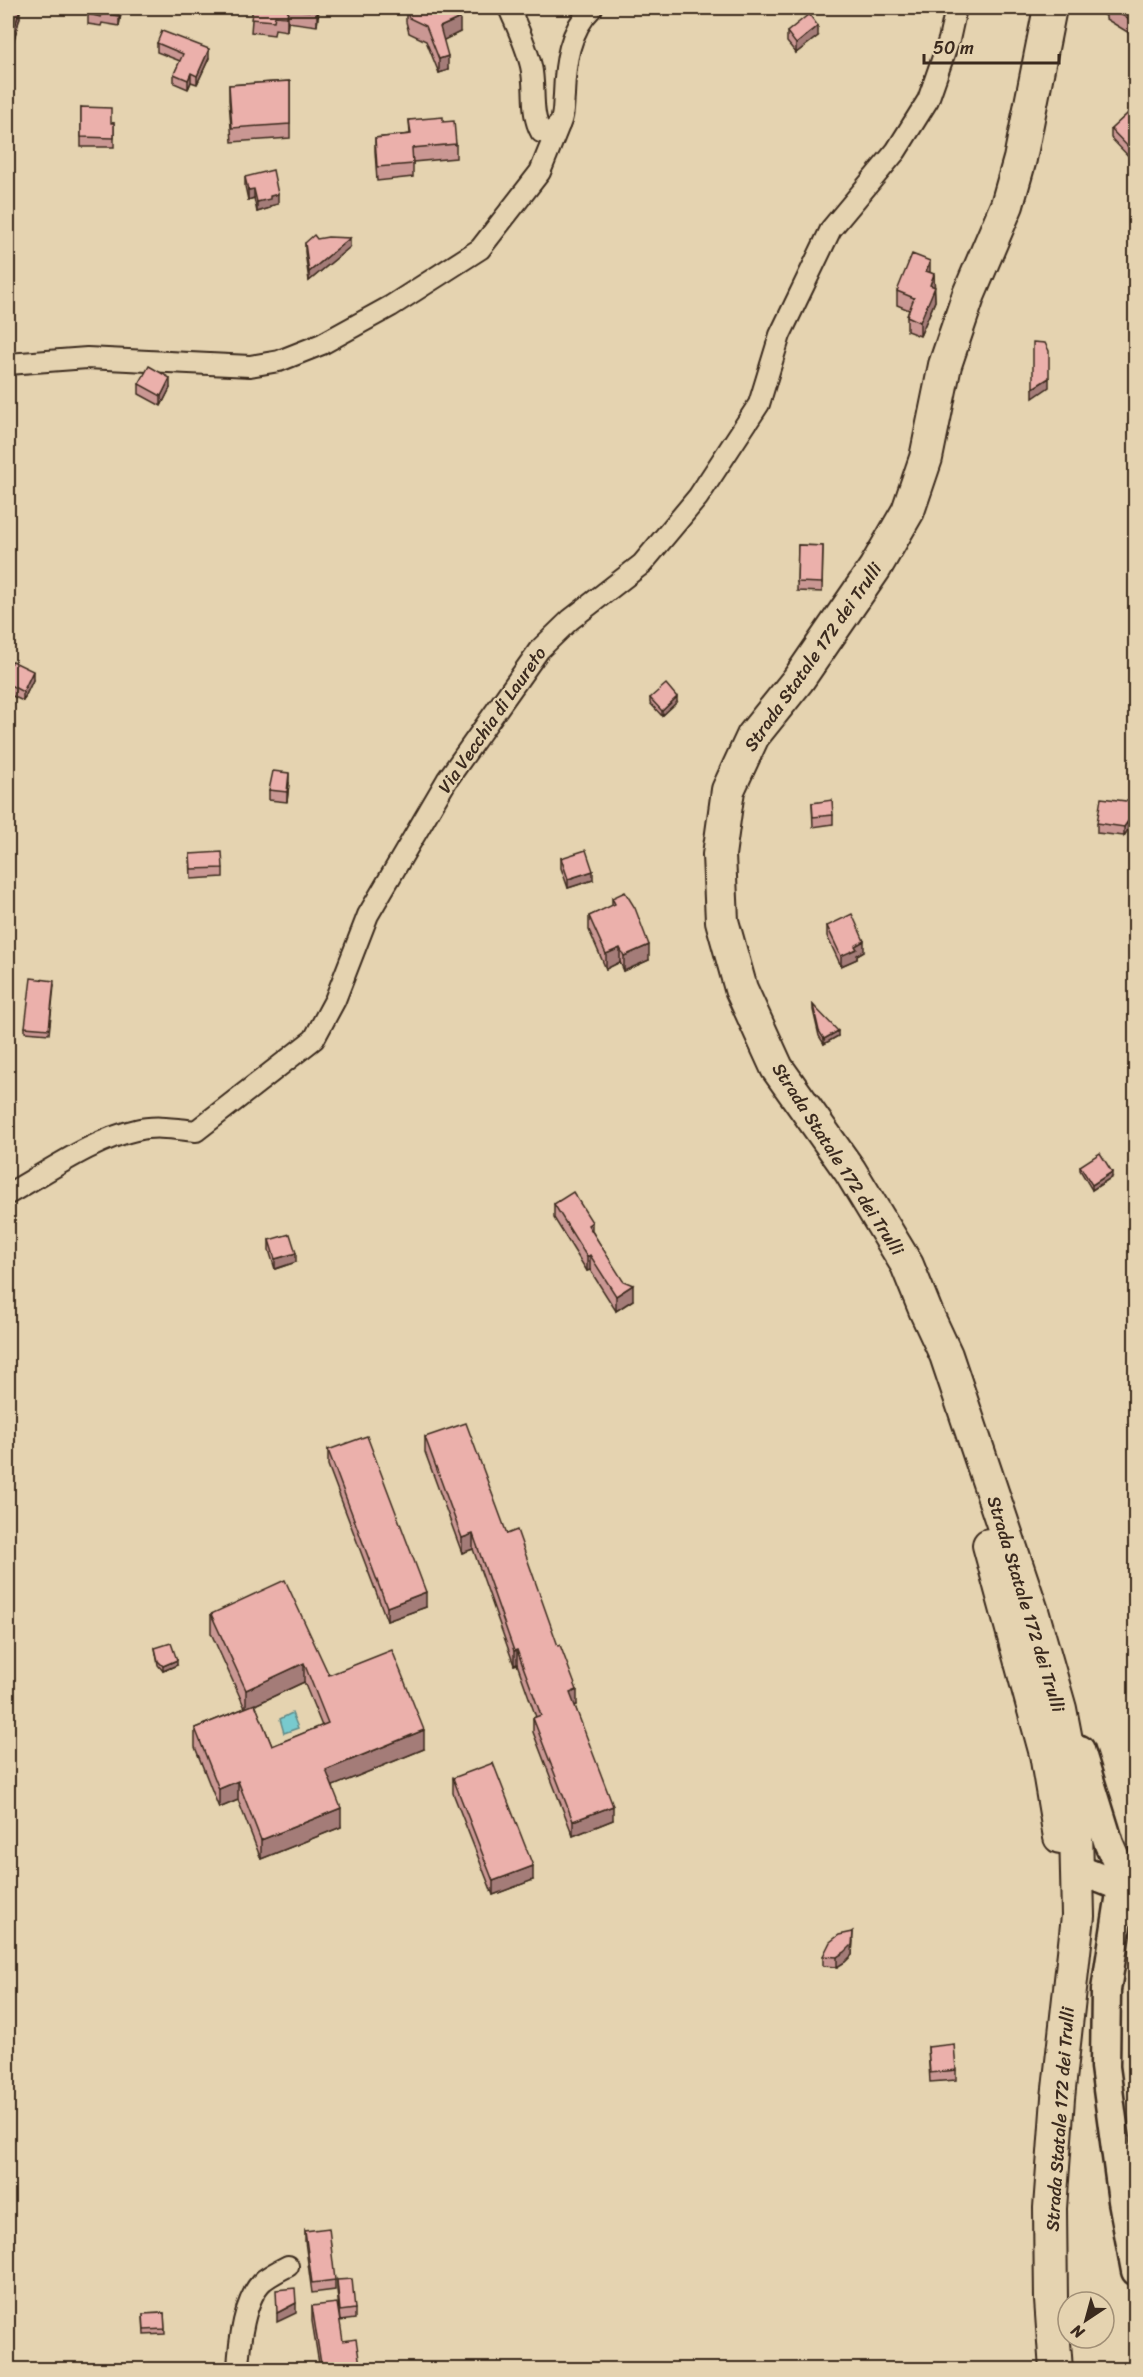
<svg xmlns="http://www.w3.org/2000/svg" width="1143" height="2377" font-family="Sriracha,sans-serif">
  <style>
    .water { fill: #78cace; stroke: #608a88; stroke-width: 1.5 }
    .lines { fill: none; stroke-linecap: round; stroke-linejoin: round }
    .street-casing { stroke: #3b2a1e; stroke-width: 24 }
    .secondary-casing { stroke: #3b2a1e; stroke-width: 33 }
    .primary-casing { stroke: #3b2a1e; stroke-width: 36 }
    .street { stroke: #e5d3b0; stroke-width: 20 }
    .secondary { stroke: #e5d3b0; stroke-width: 28 }
    .primary { stroke: #e5d3b0; stroke-width: 32 }
    .wall { fill: #ca9793; stroke: #3b2a1e; stroke-width: 1.5; fill-rule: evenodd }
    .shaded-wall { fill: #a47b78; stroke: #3b2a1e; stroke-width: 1.5 }
    .building { fill: #ebb0ab; stroke: #3b2a1e; stroke-width: 1.5 }
    .labels { text-anchor: middle; stroke-width: 4.5; stroke-linejoin: round; paint-order: stroke }
    .street-label { font-size: 18px; fill: #3b2a1e; stroke: #e5d3b0 }
  </style>
  <rect width="100%" height="100%" fill="#e5d3b0"/>
  <filter id="ink" filterUnits="userSpaceOnUse"><feTurbulence type="fractalNoise" baseFrequency=".0167" numOctaves="2"/><feDisplacementMap in="SourceGraphic" scale="12" xChannelSelector="R" yChannelSelector="G"/><feConvolveMatrix kernelMatrix="1 2 1 2 8 2 1 2 1" color-interpolation-filters="sRGB"/></filter>
  <g filter="url(#ink)">
    <polygon class="water" points="292,1713 298,1728 284,1733 280,1719"/>
    <g class="lines">
      <g class="street-casing">
        <g id="street">
          <path d="M 509,8 C 517,27 526,45 531,66 C 536,87 530,113 541,132 L 549,133 C 553,130 557,127 560,123 C 564,115 563,105 564,95 C 565,63 569,31 592,8"/>
          <polyline points="8,364 87,358 250,366 279,361 322,344 391,306 480,249 540,172 559,125"/>
          <path d="M 8,1194 C 46,1173 94,1139 136,1130 C 156,1125 176,1129 196,1131 L 314,1039 L 335,1000 L 368,915 L 447,780 L 539,650 L 570,620 L 642,564 L 698,497 L 759,404 L 780,335 L 831,229 L 896,151 L 928,100 L 949,40 L 956,8"/>
          <path d="M 238,2370 C 239,2344 244,2297 264,2280 C 271,2275 280,2270 288,2266"/>
        </g>
      </g>
      <g class="secondary-casing">
        <g id="secondary">
          <polyline points="1080,1750 1109,1844 1120,1869 1122,1887 1106,1990 1105,2067 1123,2201 1136,2271"/>
          <polyline points="1077,1869 1122,1887"/>
        </g>
      </g>
      <g class="primary-casing">
        <g id="primary">
          <polyline points="1050,8 1020,159 1007,205 969,294 945,365 926,458 908,511 875,568 798,680 753,736 728,790 719,855 722,921 741,989 777,1068 850,1171 907,1265 926,1312 946,1355 1032,1611 1060,1709 1075,1787 1078,1916 1058,2098 1050,2208 1051,2300 1056,2370"/>
          <polyline points="989,1545 1046,1754 1060,1837"/>
        </g>
      </g>
      <use href="#street" class="street"/>
      <use href="#secondary" class="secondary"/>
      <use href="#primary" class="primary"/>
    </g>
    <g class="wall">
      <polygon points="8,8 20,17 13,43 8,42"/>
      <polygon points="122,8 119,26 102,23 101,26 88,24 88,14"/>
      <polygon points="253,8 319,8 317,26 288,22 287,31 275,29 274,35 251,32"/>
      <polygon points="406,8 460,32 443,40 448,70 439,73 426,41 409,33 406,22"/>
      <polygon points="1095,8 1136,8 1136,34 1134,36 1106,19 1106,16 1095,9"/>
      <polygon points="787,32 818,36 796,53 787,42"/>
      <polygon points="157,43 209,58 197,84 191,82 188,89 174,83 174,74 180,61 157,52"/>
      <polygon points="290,81 290,138 232,142 229,100 229,85"/>
      <polygon points="1136,106 1136,162 1135,163 1111,138 1111,129"/>
      <polygon points="81,107 111,123 114,123 114,147 81,147"/>
      <polygon points="409,120 443,122 456,144 456,158 413,162 413,177 377,181 375,151 375,138 410,134"/>
      <polygon points="245,177 278,204 270,206 270,208 257,212 254,198 248,200 245,186"/>
      <polygon points="317,239 350,247 309,281 305,252 305,243"/>
      <polygon points="930,273 934,274 935,301 920,336 907,331 907,316 909,310 897,305 897,291"/>
      <polygon points="139,384 170,388 161,406 139,394"/>
      <polygon points="798,545 823,546 822,592 797,591"/>
      <polygon points="8,669 33,680 23,701 8,694"/>
      <polygon points="650,698 677,702 662,716 650,703"/>
      <polygon points="289,783 287,802 269,800 269,790"/>
      <polygon points="812,803 833,815 833,824 813,827"/>
      <polygon points="1134,812 1132,831 1128,830 1124,836 1097,833 1097,823"/>
      <polygon points="190,854 223,868 223,877 191,879"/>
      <polygon points="561,858 593,880 568,888 561,868"/>
      <polygon points="612,898 649,960 624,971 620,962 606,969 589,930 589,916 612,906"/>
      <polygon points="827,926 864,951 857,955 857,959 841,966 827,936"/>
      <polygon points="54,986 49,1034 25,1032 25,1027"/>
      <polygon points="813,1005 838,1036 824,1044 819,1036 813,1010"/>
      <polygon points="1080,1166 1112,1177 1092,1190 1080,1170"/>
      <polygon points="554,1204 592,1231 633,1300 616,1311 590,1270 587,1271 554,1218"/>
      <polygon points="269,1240 296,1262 275,1269 269,1250"/>
      <polygon points="1133,1247 1136,1247 1136,1261 1133,1256"/>
      <polygon points="425,1437 507,1534 577,1705 575,1706 613,1820 573,1836 533,1732 533,1718 536,1717 517,1664 514,1665 473,1549 462,1553 425,1452"/>
      <polygon points="328,1450 426,1607 387,1621 328,1465"/>
      <path d="M 211,1614 L 329,1675 L 424,1749 L 333,1786 L 341,1827 L 261,1859 L 238,1800 L 219,1808 L 195,1747 L 195,1728 L 245,1708 L 211,1633 ZM 304,1682 L 322,1726 L 272,1746 L 255,1705 Z"/>
      <polygon points="155,1648 177,1665 163,1671 158,1665"/>
      <polygon points="453,1778 533,1880 493,1895 453,1793"/>
      <polygon points="853,1941 852,1955 845,1962 837,1967 823,1966 823,1956"/>
      <polygon points="928,2047 956,2070 956,2080 930,2082"/>
      <polygon points="305,2231 335,2280 335,2290 312,2293 305,2241"/>
      <polygon points="337,2280 355,2309 355,2319 340,2321 337,2290"/>
      <polygon points="312,2306 343,2341 360,2365 360,2370 320,2370 312,2321"/>
      <polygon points="164,2313 165,2334 144,2335 143,2314"/>
    </g>
    <g class="shaded-wall">
      <polygon points="20,8 20,17 13,43 13,33"/>
      <polygon points="120,8 122,8 119,26 119,16"/>
      <polygon points="317,8 319,8 317,26"/>
      <polygon points="288,9 288,22 287,31 287,17"/>
      <polygon points="460,18 460,32 440,42 440,27"/>
      <polygon points="1136,20 1136,34 1134,36 1134,22"/>
      <polygon points="818,26 818,36 796,53 796,44"/>
      <polygon points="209,49 209,58 197,84 197,76"/>
      <polygon points="448,56 448,70 439,73 439,59"/>
      <polygon points="191,73 191,82 188,89 188,80"/>
      <polygon points="254,189 254,198 248,200 248,190"/>
      <polygon points="278,194 278,204 270,206 270,208 257,212 257,202 270,196"/>
      <polygon points="350,238 350,247 309,281 309,272"/>
      <polygon points="930,261 930,276 926,271"/>
      <polygon points="934,274 935,301 920,336 920,322 930,285"/>
      <polygon points="170,378 170,388 161,406 161,396"/>
      <polygon points="1049,378 1049,387 1033,398 1033,388"/>
      <polygon points="33,671 33,680 23,701 23,692"/>
      <polygon points="677,697 677,702 662,716 662,711"/>
      <polygon points="289,773 289,783 287,802 287,792"/>
      <polygon points="1134,802 1134,812 1132,831 1132,821"/>
      <polygon points="1128,821 1128,830 1124,836 1124,827"/>
      <polygon points="593,871 593,880 568,888 568,879"/>
      <polygon points="864,941 864,951 857,955 857,959 841,966 841,956 855,946"/>
      <polygon points="649,945 649,960 624,971 624,956"/>
      <polygon points="620,948 620,962 606,969 606,954"/>
      <polygon points="838,1031 838,1036 824,1044 824,1039"/>
      <polygon points="1112,1172 1112,1177 1092,1190 1092,1185"/>
      <polygon points="592,1222 592,1236 588,1225"/>
      <polygon points="296,1253 296,1262 275,1269 275,1259"/>
      <polygon points="590,1255 590,1270 587,1271 587,1257"/>
      <polygon points="633,1285 633,1300 616,1311 616,1296"/>
      <polygon points="473,1534 473,1549 462,1553 462,1538"/>
      <polygon points="426,1592 426,1607 387,1621 387,1607"/>
      <polygon points="517,1650 517,1664 514,1665 514,1651"/>
      <polygon points="177,1660 177,1665 163,1671 163,1666"/>
      <polygon points="304,1663 304,1682 246,1709 246,1690"/>
      <polygon points="577,1690 577,1705 570,1707 570,1693"/>
      <polygon points="424,1730 424,1749 326,1789 326,1770"/>
      <polygon points="238,1781 238,1800 219,1808 219,1789"/>
      <polygon points="613,1806 613,1820 573,1836 573,1821"/>
      <polygon points="341,1808 341,1827 261,1859 261,1840"/>
      <polygon points="533,1866 533,1880 493,1895 493,1881"/>
      <polygon points="853,1932 852,1955 845,1962 837,1967 837,1957"/>
      <polygon points="296,2303 296,2313 277,2322 277,2313"/>
    </g>
    <g class="building">
      <polygon points="8,8 20,8 13,33 8,32"/>
      <polygon points="89,8 120,8 119,16 102,13 101,17 88,14"/>
      <polygon points="253,8 317,8 317,12 288,9 287,17 275,16 274,21 251,19"/>
      <polygon points="406,8 456,8 460,18 440,27 448,56 439,59 426,26 409,18"/>
      <polygon points="1109,8 1136,8 1136,20 1134,22"/>
      <polygon points="809,14 818,26 796,44 787,32"/>
      <polygon points="162,31 209,49 197,76 191,73 188,80 174,74 183,54 157,43"/>
      <polygon points="290,81 290,124 232,128 229,85"/>
      <polygon points="1136,106 1136,153 1135,154 1111,129"/>
      <polygon points="81,107 111,108 111,123 114,123 114,138 81,137"/>
      <polygon points="443,117 443,122 454,121 456,144 412,148 413,164 377,167 375,138 411,134 409,120"/>
      <polygon points="273,170 278,194 270,196 270,199 257,202 254,189 248,190 245,177"/>
      <polygon points="314,235 317,239 328,237 350,238 309,272 305,243"/>
      <polygon points="912,254 930,261 926,271 934,274 930,285 935,287 920,322 907,316 914,298 897,291"/>
      <polygon points="1033,342 1045,343 1049,351 1049,378 1033,388"/>
      <polygon points="149,366 170,378 161,396 139,384"/>
      <polygon points="798,545 823,546 822,583 797,582"/>
      <polygon points="12,661 33,671 23,692 8,684 8,669"/>
      <polygon points="666,684 677,697 662,711 650,698"/>
      <polygon points="273,771 289,773 287,792 269,790"/>
      <polygon points="1101,798 1134,802 1132,821 1128,821 1124,827 1097,823"/>
      <polygon points="832,800 833,815 813,817 812,803"/>
      <polygon points="586,850 593,871 568,879 561,858"/>
      <polygon points="222,852 223,868 191,869 190,854"/>
      <polygon points="625,892 635,908 649,945 624,956 620,948 606,954 589,916 615,904 612,898"/>
      <polygon points="852,914 864,941 855,946 857,949 841,956 827,926"/>
      <polygon points="31,978 54,981 49,1029 25,1027"/>
      <polygon points="813,1005 838,1031 824,1039 819,1031"/>
      <polygon points="1100,1153 1112,1172 1092,1185 1080,1166"/>
      <polygon points="573,1192 592,1222 588,1225 623,1281 633,1285 616,1296 590,1255 587,1257 554,1204"/>
      <polygon points="290,1234 296,1253 275,1259 269,1240"/>
      <polygon points="466,1423 507,1534 517,1530 558,1646 560,1645 577,1690 570,1693 613,1806 573,1821 533,1718 541,1715 517,1650 514,1651 473,1534 462,1538 425,1437"/>
      <polygon points="367,1436 426,1592 387,1607 328,1450"/>
      <polygon points="285,1580 329,1675 392,1650 424,1730 326,1770 341,1808 261,1840 238,1781 219,1789 195,1728 255,1704 272,1746 328,1723 304,1663 246,1690 211,1614"/>
      <polygon points="171,1643 177,1660 163,1666 158,1661 155,1648"/>
      <polygon points="493,1763 533,1866 493,1881 453,1778"/>
      <polygon points="853,1932 852,1945 845,1952 837,1957 823,1956 830,1942 839,1935"/>
      <polygon points="954,2044 956,2070 930,2073 928,2047"/>
      <polygon points="329,2228 335,2280 312,2283 305,2231"/>
      <polygon points="352,2279 355,2309 340,2311 337,2280"/>
      <polygon points="295,2288 296,2303 277,2313 276,2290"/>
      <polygon points="337,2303 343,2341 356,2339 360,2365 330,2370 322,2370 312,2306"/>
      <polygon points="164,2313 165,2329 144,2330 143,2314"/>
    </g>
  </g>
  <g class="labels">
    <g class="street-label">
      <text transform="translate(813 657) rotate(-55)" y="6">Strada Statale 172 dei Trulli</text>
      <text transform="translate(492 720) rotate(-55)" y="6">Via Vecchia di Laureto</text>
      <text transform="translate(838 1159) rotate(57)" y="6">Strada Statale 172 dei Trulli</text>
      <text transform="translate(1026 1604) rotate(73)" y="6">Strada Statale 172 dei Trulli</text>
      <text transform="translate(1060 2119) rotate(-86)" y="6">Strada Statale 172 dei Trulli</text>
    </g>
  </g>
  <rect width="1143" height="2377" fill="none" stroke="#e5d3b0" stroke-width="30"/>
  <rect x="15" y="15" width="1113" height="2347" fill="none" stroke="#3b2a1e" stroke-width="2" filter="url(#ink)"/>
  <g transform="translate(1086 2320) rotate(216)"><circle r="28" fill="#e5d3b0" stroke="#a18f76" stroke-width="1.5"/>
  <path d="M0-4.5L10 22L0 15L-10 22Z" fill="#3b2a1e"/>
  <text y="-9" font-size="16" font-weight="bold" text-anchor="middle" fill="#3b2a1e">N</text>
  </g>
  <path d="M924 54v9h135v-9" fill="none" stroke="#3b2a1e" stroke-width="3"/>
  <text x="933" y="54" font-size="18" fill="#3b2a1e" stroke="#e5d3b0" stroke-width="4.5" paint-order="stroke">50 m</text>
</svg>
